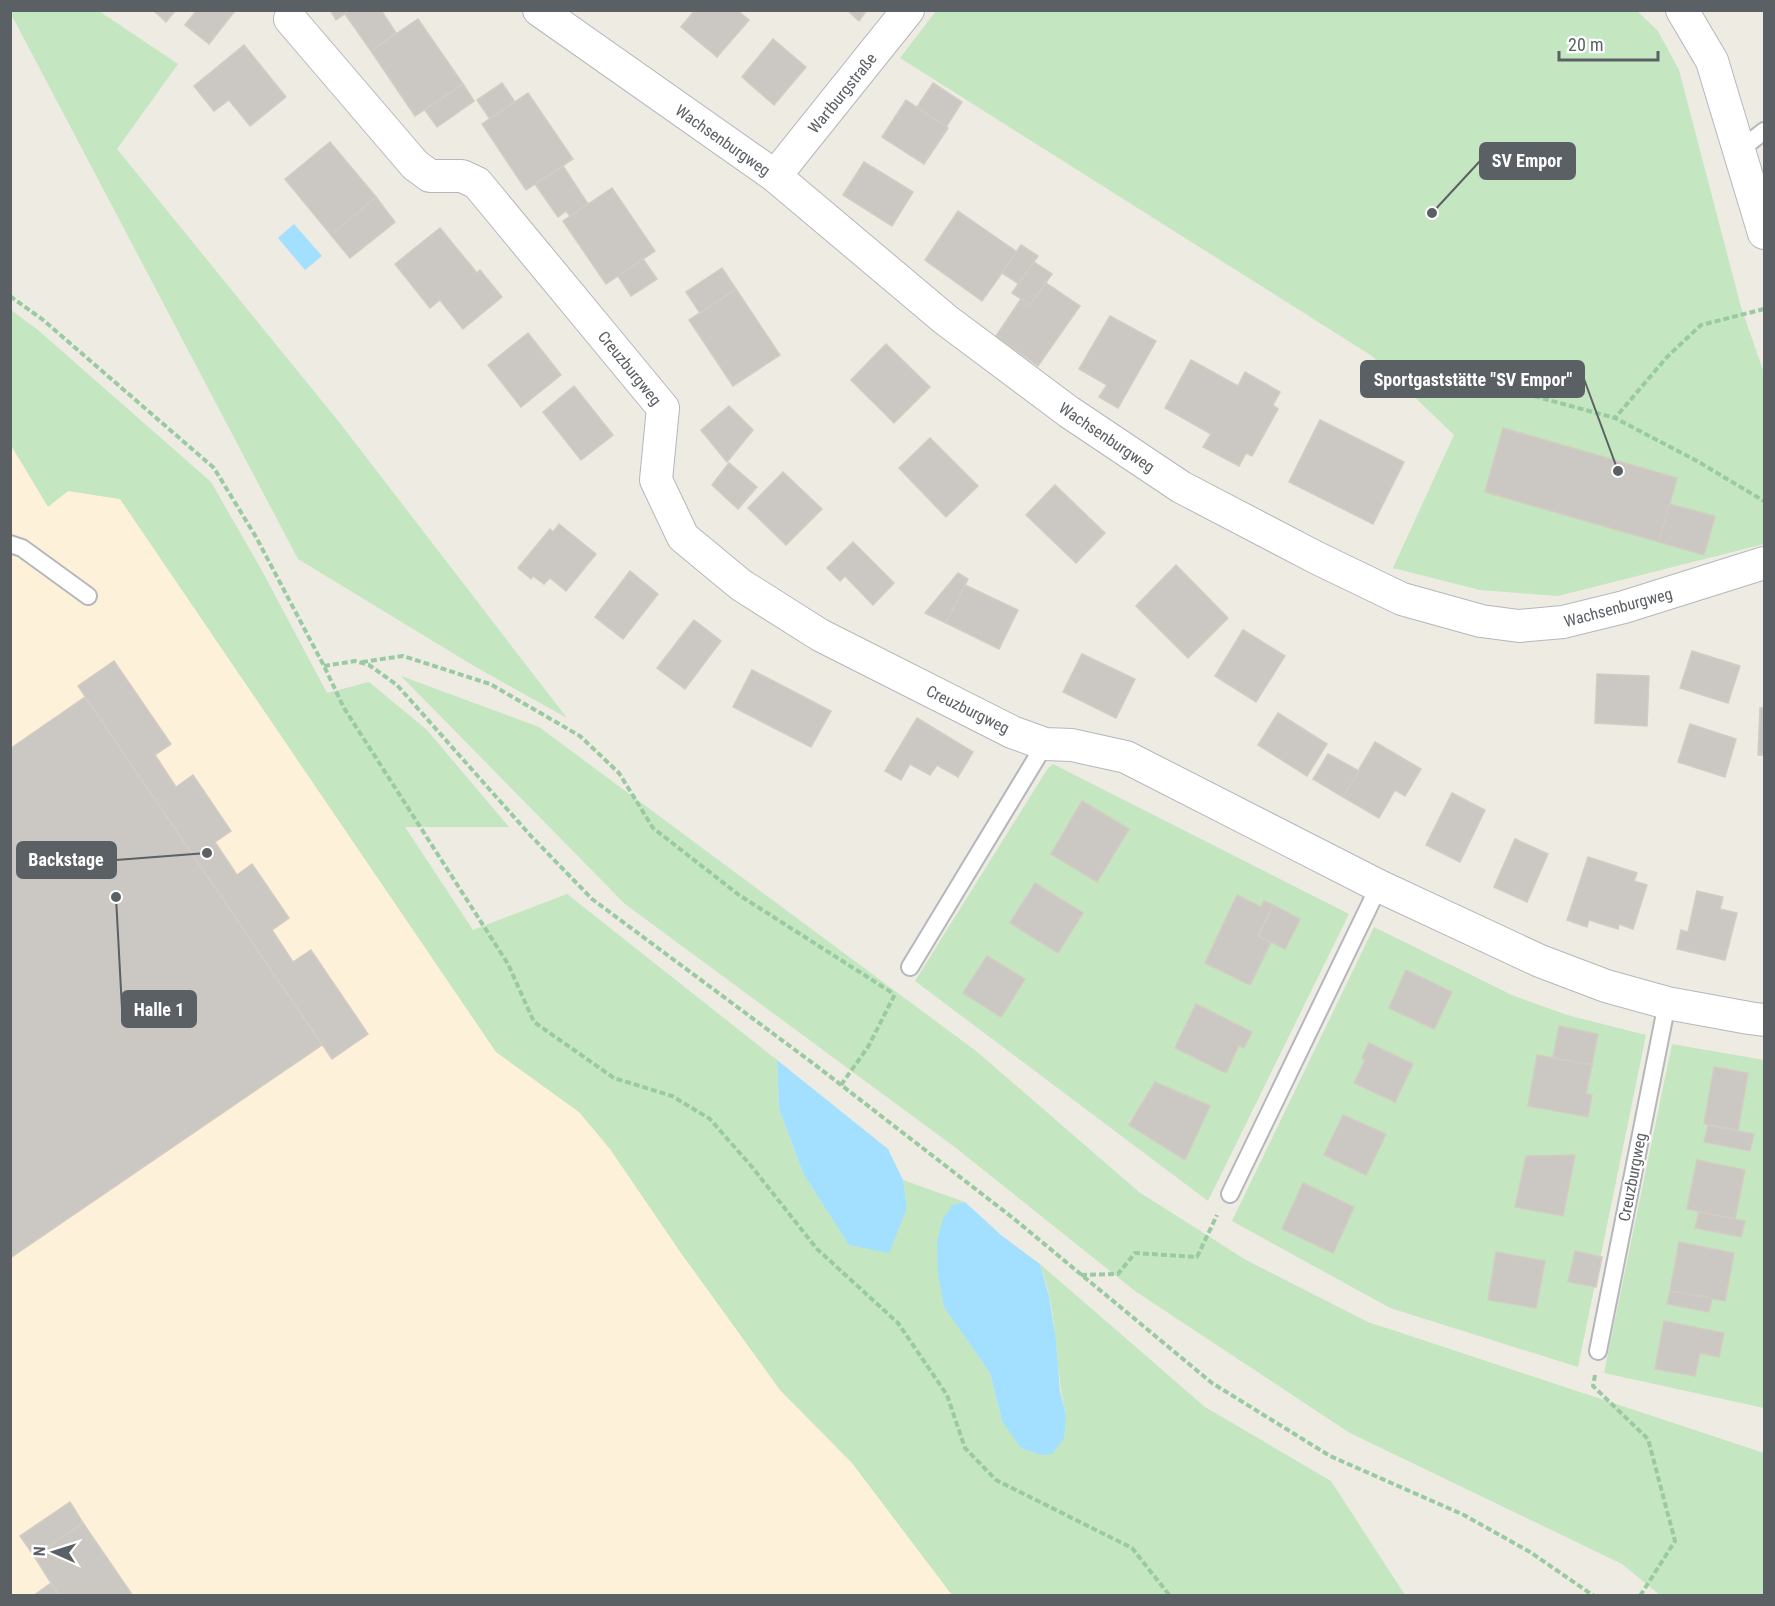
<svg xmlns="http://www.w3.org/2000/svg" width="1775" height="1606" font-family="'Roboto Condensed',sans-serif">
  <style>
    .commercial { fill: #fef1d9 }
    .green { fill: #c4e6c0 }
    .water { fill: #a3e0ff }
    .building { fill: #cbc7c3; stroke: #d3ccc2; stroke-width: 1.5 }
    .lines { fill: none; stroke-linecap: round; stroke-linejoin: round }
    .service-casing { stroke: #b4b7bb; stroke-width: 20 }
    .minor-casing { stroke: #b4b7bb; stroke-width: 34 }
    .path { stroke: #9acaa2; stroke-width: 4; stroke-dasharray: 6 3; stroke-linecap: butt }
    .service { stroke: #fff; stroke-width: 16 }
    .minor { stroke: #fff; stroke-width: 32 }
    .labels { text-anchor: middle; stroke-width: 4.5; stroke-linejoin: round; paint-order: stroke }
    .street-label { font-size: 16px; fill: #5b6064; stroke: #fff }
    .leader { fill: none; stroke: #5b6064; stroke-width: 2 }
    .callout-dot { fill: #5b6064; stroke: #fff; stroke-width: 2 }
    .callout { fill: #5b6064; stroke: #5b6064; stroke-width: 2 }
    .callout-label { font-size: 18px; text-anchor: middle; font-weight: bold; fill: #fff }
  </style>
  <rect width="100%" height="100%" fill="#eeebe3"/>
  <polygon class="commercial" points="10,445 48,506 68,491 120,499 496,1052 579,1112 610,1149 681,1253 780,1390 852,1463 952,1595 11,1595"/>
  <g class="green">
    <polygon points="10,11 99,11 178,64 117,149 339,422 567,718 474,666 298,559 11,14"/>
    <polygon points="936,11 1637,11 1658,31 1679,70 1741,307 1764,373 1764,544 1558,596 1480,590 1393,568 1454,435 1372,356 900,58"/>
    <path d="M 11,310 L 38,330 L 211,482 L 261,569 L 327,693 L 369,682 L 427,730 L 509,827 L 405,827 L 473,930 L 567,894 L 777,1060 L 779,1109 L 804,1175 L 849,1245 L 907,1208 L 903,1180 L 965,1202 L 952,1205 L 944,1306 L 990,1373 L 1002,1421 L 1066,1415 C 1056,1375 1058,1334 1049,1295 C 1047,1285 1043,1274 1040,1264 L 1205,1407 L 1331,1481 L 1405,1595 L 952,1595 L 852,1463 L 780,1390 L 681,1253 L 610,1149 L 579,1112 L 496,1052 L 120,499 L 68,491 L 48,507 L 11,445 Z"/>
    <polygon points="401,676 539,727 976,1051 1139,1192 1246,1260 1368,1322 1764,1453 1764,1595 1660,1595 1622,1564 1350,1433 1135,1291 956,1148 625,904"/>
    <polygon points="1053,764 1349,914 1208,1201 915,981 1048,768"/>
    <polygon points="1374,927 1514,996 1567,1015 1646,1035 1578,1367 1390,1308 1232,1221"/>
    <polygon points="1672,1044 1764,1060 1764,1408 1604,1373"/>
  </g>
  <g class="water">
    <polygon points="294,224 322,256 305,270 278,238"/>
    <polygon points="777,1060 888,1149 903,1180 907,1208 889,1253 849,1245 804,1175 779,1109"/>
    <polygon points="965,1202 1001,1235 1040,1264 1049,1296 1056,1340 1060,1391 1066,1415 1064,1438 1052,1454 1041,1455 1021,1448 1002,1421 990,1373 944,1307 938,1273 937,1241 943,1219 952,1205"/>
  </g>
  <g class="building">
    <polygon points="153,10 176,10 166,22"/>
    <polygon points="197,10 232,10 234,12 209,44 185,25"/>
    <polygon points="330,10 350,10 336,20"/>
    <polygon points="350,10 381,10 396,33 371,51 345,14"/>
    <polygon points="695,10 737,10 749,20 717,57 681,27"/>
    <polygon points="847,10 867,10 859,21"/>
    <polygon points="418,19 463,84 415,116 371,51"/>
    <polygon points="773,39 806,67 774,105 742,77"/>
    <polygon points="244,45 286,97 250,126 229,100 214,111 194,86"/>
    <polygon points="502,83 515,102 490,119 477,100"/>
    <polygon points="933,83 962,102 946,127 917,107"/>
    <polygon points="463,84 474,101 437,127 425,110"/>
    <polygon points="528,93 573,159 526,190 482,124"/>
    <polygon points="906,100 948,128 924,164 882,137"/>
    <polygon points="330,142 376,197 331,235 285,179"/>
    <polygon points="864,162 913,192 892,226 843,195"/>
    <polygon points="563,166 588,204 570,216 566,211 558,217 535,184"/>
    <polygon points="612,188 655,251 606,284 563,221"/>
    <polygon points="376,197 395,222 350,258 331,235"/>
    <polygon points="958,211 1017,252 982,301 925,260"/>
    <polygon points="440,228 477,273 480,270 502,297 463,329 440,300 430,308 395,264"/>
    <polygon points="1021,245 1038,256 1019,284 1002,273"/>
    <polygon points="643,259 657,279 631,296 618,276"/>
    <polygon points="1034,262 1052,274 1030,305 1012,293"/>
    <polygon points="722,268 736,289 700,313 686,292"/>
    <polygon points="1046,283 1080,306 1038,366 996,336 1021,299 1030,305"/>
    <polygon points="736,289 780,355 733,386 689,320"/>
    <polygon points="1110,316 1156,341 1118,408 1099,397 1107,385 1079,369"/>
    <polygon points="528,333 561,375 521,407 488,365"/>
    <polygon points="886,344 930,387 894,423 851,380"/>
    <polygon points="1191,360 1238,386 1245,372 1280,392 1273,405 1278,409 1252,456 1246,453 1239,466 1203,447 1211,434 1165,408"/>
    <polygon points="574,386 613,435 581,460 543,412"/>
    <polygon points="729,406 753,430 727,462 701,430"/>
    <polygon points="1320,420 1404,462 1373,524 1289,482"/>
    <polygon points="1503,428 1677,478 1659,542 1485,492"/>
    <polygon points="930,438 978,486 946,517 899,468"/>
    <polygon points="729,463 757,487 738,509 712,485"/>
    <polygon points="783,472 822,509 786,545 748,508"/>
    <polygon points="1055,485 1105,533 1076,563 1026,515"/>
    <polygon points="1669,504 1715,516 1704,555 1659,542"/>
    <polygon points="559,524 596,554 566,591 550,578 544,584 533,576 531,579 518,568 550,529 553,532"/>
    <polygon points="853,542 894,583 873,605 845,576 840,581 827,568"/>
    <polygon points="1176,565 1228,618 1188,658 1136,606"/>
    <polygon points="630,571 658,594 623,639 595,617"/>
    <polygon points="958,573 968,579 946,623 925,613"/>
    <polygon points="965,585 1018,610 999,649 946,623"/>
    <polygon points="694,620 721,641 685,689 657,668"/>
    <polygon points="1243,630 1285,656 1256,702 1215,676"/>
    <polygon points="1692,651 1740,666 1728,703 1680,688"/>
    <polygon points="1082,654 1135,679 1116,718 1063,692"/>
    <polygon points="114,661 171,744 155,755 176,787 193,775 231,831 215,842 237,875 252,864 289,918 272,930 293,962 311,950 368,1034 332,1059 78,686"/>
    <polygon points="752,670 831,711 811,747 733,707"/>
    <polygon points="1597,674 1649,676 1647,726 1595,723"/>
    <polygon points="85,697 322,1045 10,1258 10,749"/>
    <polygon points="1760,708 1764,708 1764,755 1758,755"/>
    <polygon points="1278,713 1327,744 1307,776 1258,745"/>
    <polygon points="917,718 973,752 958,777 937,765 930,775 910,764 901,780 885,771"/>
    <polygon points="1690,724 1736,739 1725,777 1678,762"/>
    <polygon points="1375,742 1421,769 1405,796 1395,790 1379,818 1343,797"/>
    <polygon points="1328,754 1359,771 1343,797 1313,779"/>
    <polygon points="1452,793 1485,810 1460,862 1426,845"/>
    <polygon points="1082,801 1129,829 1097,882 1051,854"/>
    <polygon points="1515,839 1548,854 1527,902 1494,887"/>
    <polygon points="1588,857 1637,873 1634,881 1647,885 1633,929 1619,924 1618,929 1589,920 1587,927 1567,920"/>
    <polygon points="1035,883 1083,913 1058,953 1010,923"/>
    <polygon points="1697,891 1723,897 1720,909 1737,913 1725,960 1677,949 1681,930 1688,932"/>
    <polygon points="1237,895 1261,907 1264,901 1273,905 1258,936 1271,942 1250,985 1205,963"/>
    <polygon points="1273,905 1300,919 1285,949 1258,936"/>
    <polygon points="987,956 1025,979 1001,1017 963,993"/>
    <polygon points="1406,970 1452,992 1434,1029 1389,1008"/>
    <polygon points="1196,1004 1252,1032 1244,1048 1239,1045 1226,1073 1175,1048"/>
    <polygon points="1559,1026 1598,1034 1592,1065 1553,1058"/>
    <polygon points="1369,1043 1413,1064 1395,1102 1354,1083 1365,1060 1362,1058"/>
    <polygon points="1537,1055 1592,1065 1586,1094 1592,1095 1588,1117 1528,1106"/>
    <polygon points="1714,1067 1748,1073 1738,1130 1704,1124"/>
    <polygon points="1155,1082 1210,1106 1185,1160 1129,1125"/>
    <polygon points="1343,1115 1386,1134 1366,1175 1324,1155"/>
    <polygon points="1708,1125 1754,1134 1750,1151 1704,1142"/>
    <polygon points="1575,1155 1563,1216 1515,1207 1526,1156"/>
    <polygon points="1697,1160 1745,1170 1735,1219 1687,1209"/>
    <polygon points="1303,1183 1354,1207 1333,1253 1282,1229"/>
    <polygon points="1699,1212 1745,1221 1741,1237 1695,1228"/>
    <polygon points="1679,1242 1734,1253 1725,1301 1670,1291"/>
    <polygon points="1575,1251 1602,1257 1596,1287 1568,1282"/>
    <polygon points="1496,1252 1545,1261 1536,1308 1488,1300"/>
    <polygon points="1670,1291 1712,1298 1709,1312 1667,1304"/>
    <polygon points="1664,1321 1724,1333 1719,1357 1700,1353 1695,1376 1655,1369"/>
    <polygon points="70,1502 83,1523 34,1556 20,1536"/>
    <polygon points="83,1523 133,1596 60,1596 51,1583 34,1556"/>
    <polygon points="51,1583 60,1596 33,1596"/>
  </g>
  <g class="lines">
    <g class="service-casing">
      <g id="service">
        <polyline points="1740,150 1764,131"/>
        <polyline points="10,544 22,548 88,596"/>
        <polyline points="910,967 1045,744"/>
        <polyline points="1230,1194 1379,886"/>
        <polyline points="1598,1351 1667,1003"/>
      </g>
    </g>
    <g class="minor-casing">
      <g id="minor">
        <polyline points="539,10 775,176 946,320 1069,412 1181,487 1317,558 1402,599 1481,621 1519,626 1563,622 1624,607 1764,563"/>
        <polyline points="1682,10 1712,61 1764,233"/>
        <polyline points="290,19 415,165 430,176 462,176 477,183 663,408 656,480 683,537 741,585 820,635 1012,732 1045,744 1072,745 1126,757 1379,886 1540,961 1606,986 1667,1003 1749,1018 1764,1020"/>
        <polyline points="775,176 908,10"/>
      </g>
    </g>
    <g class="path">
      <polyline points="10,296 42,319 214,468 256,537 324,666 344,708 508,964 534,1022 614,1078 672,1096 710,1119 752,1167 817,1249 898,1323 947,1395 965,1448 996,1480 1132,1548 1170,1596"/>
      <polyline points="1764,309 1701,325 1667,357 1615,418 1697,461 1764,501"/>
      <polyline points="1482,382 1615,418"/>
      <polyline points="362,662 403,656 490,684 580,736 619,773 653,828 739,895 894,994"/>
      <polyline points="324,666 355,661 369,665 397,685 530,835 592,899 814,1064 1013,1218 1212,1383 1330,1456 1464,1515 1530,1552 1594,1596"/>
      <polyline points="841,1085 868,1047 895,994"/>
      <polyline points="1081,1275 1118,1274 1135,1253 1197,1257 1217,1215"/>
      <polyline points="1595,1375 1593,1386 1648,1439 1675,1541 1640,1596"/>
    </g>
    <use href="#service" class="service"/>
    <use href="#minor" class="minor"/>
  </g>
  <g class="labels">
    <g class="street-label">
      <text transform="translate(842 93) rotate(-51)" y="6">Wartburgstraße</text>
      <text transform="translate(723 140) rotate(35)" y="6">Wachsenburgweg</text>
      <text transform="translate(630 368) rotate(51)" y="6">Creuzburgweg</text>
      <text transform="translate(1107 437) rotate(34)" y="6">Wachsenburgweg</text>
      <text transform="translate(1618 607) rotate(-15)" y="6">Wachsenburgweg</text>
      <text transform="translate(968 709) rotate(26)" y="6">Creuzburgweg</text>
      <text transform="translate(1632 1177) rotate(-79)" y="6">Creuzburgweg</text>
    </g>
  </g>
  <path class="leader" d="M1432 213L1480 161M1618 471L1584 379M207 853L116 860M116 897L122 1009"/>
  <g class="callout-dot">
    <circle cx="1432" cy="213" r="6"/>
    <circle cx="1618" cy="471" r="6"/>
    <circle cx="207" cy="853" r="6"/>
    <circle cx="116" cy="897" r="6"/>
  </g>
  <g class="callout">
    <rect x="1480" y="143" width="95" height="36" rx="6"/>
    <rect x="1361" y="361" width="223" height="36" rx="6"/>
    <rect x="17" y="842" width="99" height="36" rx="6"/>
    <rect x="122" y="991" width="74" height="36" rx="6"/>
  </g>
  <g class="callout-label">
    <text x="1527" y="167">SV Empor</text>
    <text x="1473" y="386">Sportgaststätte "SV Empor"</text>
    <text x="66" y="866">Backstage</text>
    <text x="159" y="1016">Halle 1</text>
  </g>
  <rect width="1775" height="1606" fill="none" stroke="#5b6064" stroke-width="24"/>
  <g transform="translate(54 1552) rotate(273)" stroke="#ffffff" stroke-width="4.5" paint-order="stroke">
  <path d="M0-4.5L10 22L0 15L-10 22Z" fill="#5b6064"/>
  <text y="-9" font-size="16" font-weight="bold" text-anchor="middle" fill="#5b6064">N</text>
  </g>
  <path d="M1559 51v9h99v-9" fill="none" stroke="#5b6064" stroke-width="3"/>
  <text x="1568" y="51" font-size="18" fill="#5b6064" stroke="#ffffff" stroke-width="4.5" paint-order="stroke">20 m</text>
</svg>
